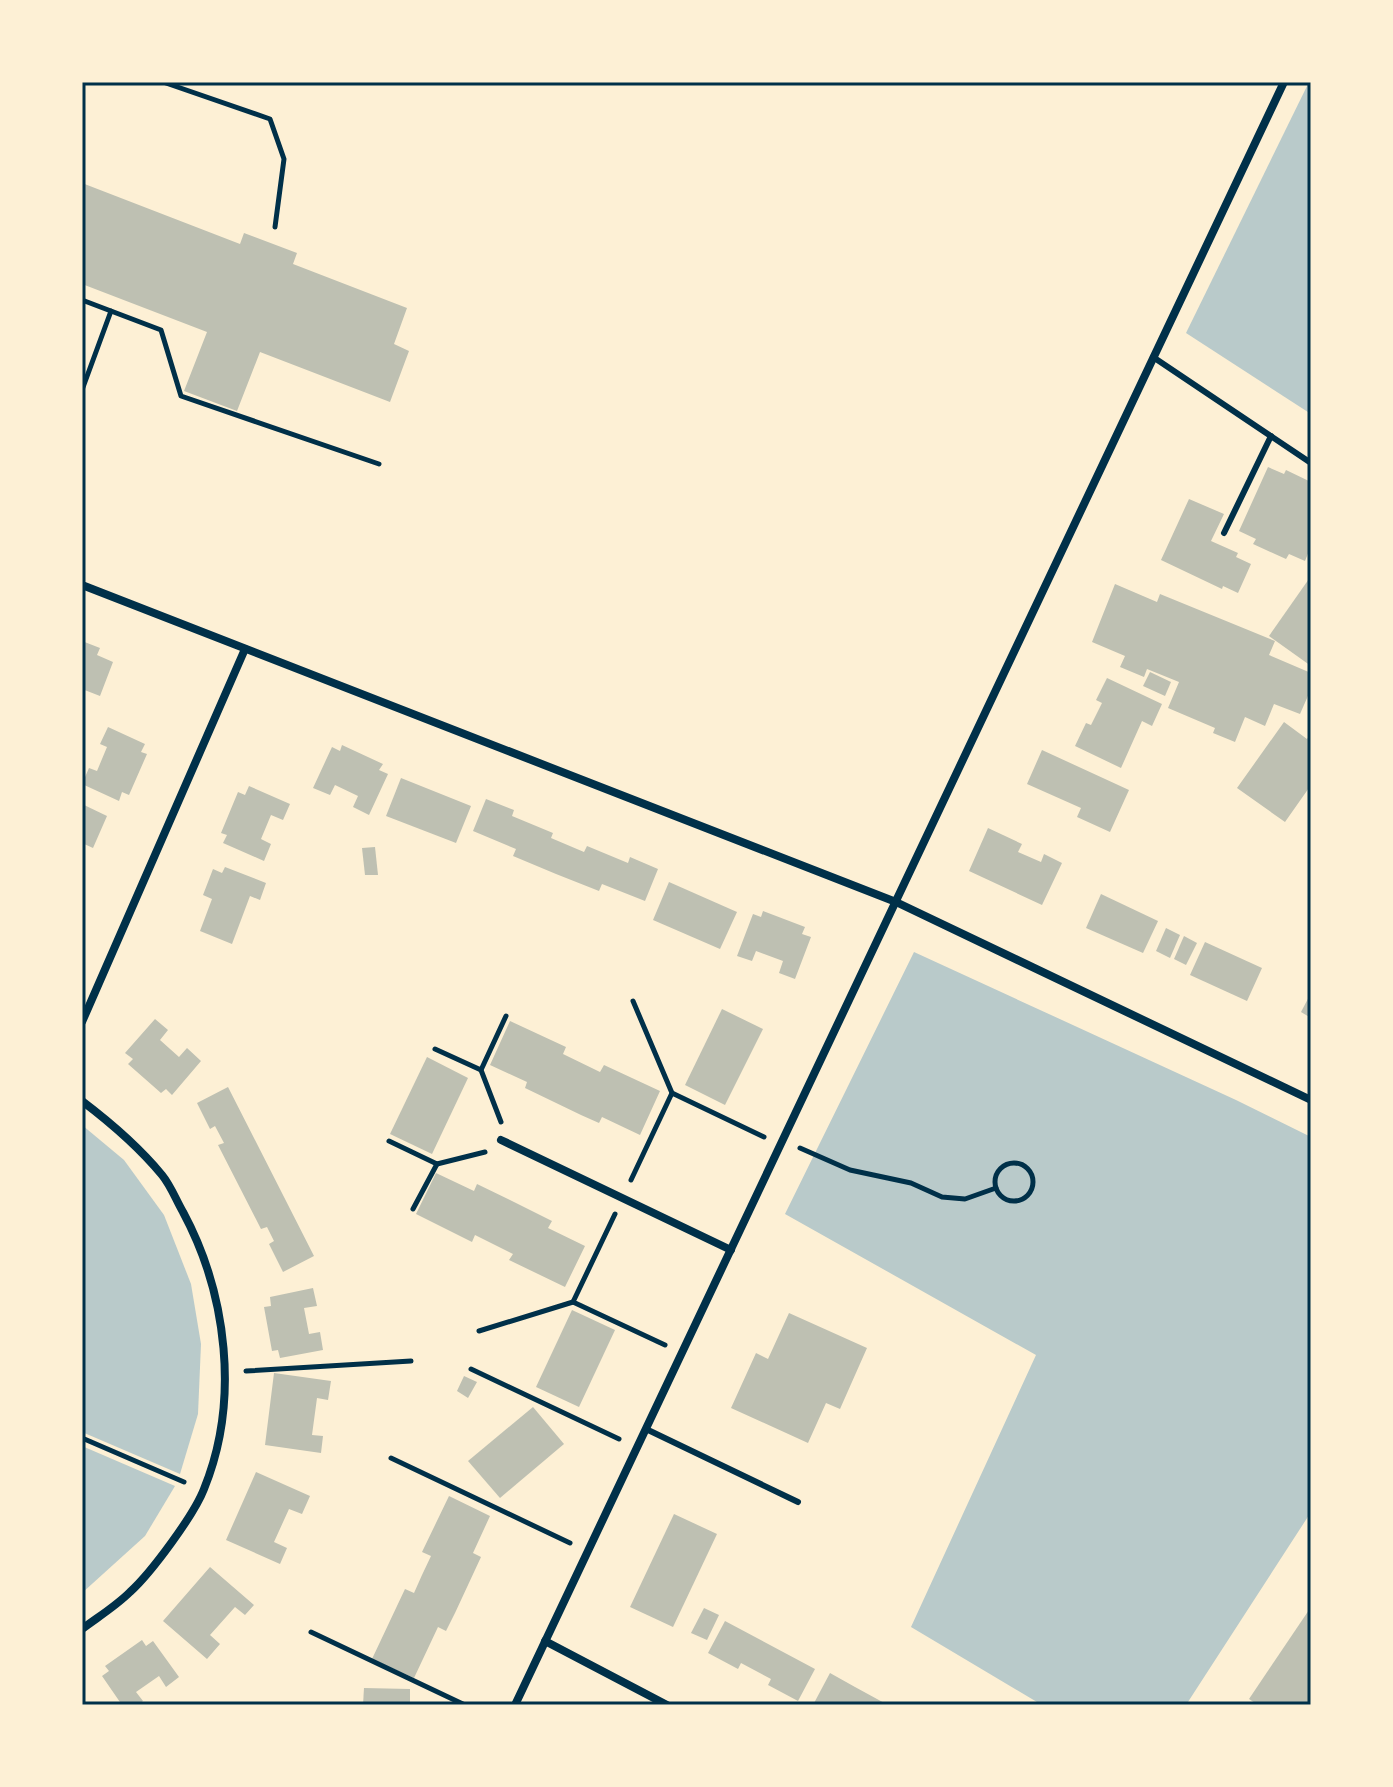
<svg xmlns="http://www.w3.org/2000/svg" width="1393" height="1787" font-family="'PT Sans',sans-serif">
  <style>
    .green { fill: #b9caca }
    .building { fill: #bec0b2 }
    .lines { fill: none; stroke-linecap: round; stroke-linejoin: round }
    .path { stroke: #003049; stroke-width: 5 }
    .service { stroke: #003049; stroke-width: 6 }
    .minor { stroke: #003049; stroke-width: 8 }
    .neatline { fill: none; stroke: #003049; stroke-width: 3 }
  </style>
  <rect width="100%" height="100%" fill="#fdf0d5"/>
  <g class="green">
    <polygon points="1309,82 1311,82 1311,414 1186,333"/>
    <polygon points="914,952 1236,1100 1311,1137 1311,1512 1186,1705 1042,1705 911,1627 1036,1355 785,1214"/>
    <polygon points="82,1125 124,1160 164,1215 191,1284 201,1344 198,1414 180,1474 82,1432"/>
    <polygon points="82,1446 175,1486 145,1536 82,1593"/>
  </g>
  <g class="building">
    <polygon points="82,183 240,244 244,233 297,253 293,264 407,308 394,344 409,351 390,402 260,352 237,411 184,391 207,332 82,284"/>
    <polygon points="1268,467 1284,474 1286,470 1311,482 1311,546 1305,561 1289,554 1286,559 1253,544 1256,539 1239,531"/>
    <polygon points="1189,499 1224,514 1211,541 1238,553 1236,557 1251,564 1238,593 1223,586 1222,589 1161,560"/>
    <polygon points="1311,576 1311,666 1269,636"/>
    <polygon points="1115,584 1157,602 1160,594 1275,641 1269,655 1311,673 1311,689 1300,714 1274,704 1265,726 1245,717 1235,742 1213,733 1215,728 1168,708 1179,682 1147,669 1144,677 1120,667 1125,656 1092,642"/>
    <polygon points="82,641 100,648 97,655 113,662 100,696 82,689"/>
    <polygon points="1150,672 1171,682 1165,696 1143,686"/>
    <polygon points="1107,678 1162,704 1152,726 1142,721 1121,768 1075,746 1086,723 1091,725 1102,703 1096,700"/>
    <polygon points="1284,722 1307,739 1311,733 1311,785 1285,822 1237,788"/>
    <polygon points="108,727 145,744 141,752 147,754 129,795 122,792 119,801 82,784 89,768 97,771 107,747 100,744"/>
    <polygon points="342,745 383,764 379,770 388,774 369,815 353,807 358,796 335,785 330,795 313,788 332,747 340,751"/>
    <polygon points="1042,750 1129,790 1110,832 1077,817 1081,808 1027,784"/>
    <polygon points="401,778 471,806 456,843 386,816"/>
    <polygon points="249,786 290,804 283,820 271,815 261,839 271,844 264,861 223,843 227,835 221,833 238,792 245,795"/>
    <polygon points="486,799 514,810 512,816 553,833 551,838 584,852 587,846 628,863 630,857 658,869 645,901 602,884 599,891 556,874 513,856 516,849 473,831"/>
    <polygon points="82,804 107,816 93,848 82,843"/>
    <polygon points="988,828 1022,844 1018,852 1041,862 1044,854 1062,863 1042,905 969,871"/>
    <polygon points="375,847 378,875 365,875 362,848"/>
    <polygon points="225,867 266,883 260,900 250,896 232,944 200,931 212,899 203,895 213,869 222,873"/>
    <polygon points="669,882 737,912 720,949 653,920"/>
    <polygon points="1101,894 1158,921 1143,953 1086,928"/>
    <polygon points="763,911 805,927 802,934 811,937 795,979 779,973 783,961 756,951 752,961 737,956 753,914 761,917"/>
    <polygon points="1166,928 1180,935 1170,958 1156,951"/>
    <polygon points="1184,936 1197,943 1186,965 1174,959"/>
    <polygon points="1205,942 1262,968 1247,1001 1190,975"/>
    <polygon points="1311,993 1311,1018 1301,1012"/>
    <polygon points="722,1009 763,1029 725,1105 685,1085"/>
    <polygon points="155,1019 168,1030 160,1040 179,1057 187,1048 201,1061 172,1095 166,1089 161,1093 128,1064 133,1059 125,1053"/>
    <polygon points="510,1021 566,1047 563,1054 600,1072 604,1065 660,1091 640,1135 602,1117 599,1123 581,1115 525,1088 527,1082 490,1065"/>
    <polygon points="427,1057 468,1078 432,1154 390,1134"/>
    <polygon points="228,1087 314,1256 283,1272 269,1244 274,1241 267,1227 261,1229 218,1145 224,1143 215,1126 210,1129 197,1103"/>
    <polygon points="436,1173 474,1191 477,1184 514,1202 552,1221 548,1228 585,1246 565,1287 509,1260 513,1254 475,1235 472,1242 416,1214"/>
    <polygon points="313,1288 317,1306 304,1308 309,1334 320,1332 323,1350 280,1358 278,1350 272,1351 264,1307 271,1306 270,1297"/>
    <polygon points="572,1310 615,1330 579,1407 536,1387"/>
    <polygon points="789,1313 867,1348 840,1409 826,1403 808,1443 731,1408 756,1353 768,1359"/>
    <polygon points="274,1373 331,1381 328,1400 317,1398 312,1435 323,1436 321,1453 265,1445"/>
    <polygon points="464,1376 477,1382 468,1398 457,1391"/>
    <polygon points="533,1407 564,1444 500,1498 468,1461"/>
    <polygon points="256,1472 310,1496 302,1514 289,1509 274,1542 287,1548 280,1564 226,1540"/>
    <polygon points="449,1496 490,1516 473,1553 481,1557 455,1613 446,1631 438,1627 414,1678 372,1659 405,1589 414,1593 422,1575 431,1556 422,1552"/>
    <polygon points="674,1514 717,1534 673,1627 630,1607"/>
    <polygon points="210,1567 254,1605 245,1615 235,1607 210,1635 220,1644 207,1659 163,1621"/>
    <polygon points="1311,1607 1311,1705 1258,1705 1249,1699"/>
    <polygon points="704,1608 719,1615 707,1640 691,1633"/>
    <polygon points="725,1621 815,1669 798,1701 768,1685 771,1679 741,1663 738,1669 708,1653"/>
    <polygon points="142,1640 146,1646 153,1641 179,1677 166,1687 159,1676 136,1692 143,1701 138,1705 122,1705 102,1676 109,1671 105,1666"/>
    <polygon points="830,1673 855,1687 888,1705 813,1705"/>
    <polygon points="364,1688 410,1689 410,1705 363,1705"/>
  </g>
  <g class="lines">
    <g class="path">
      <polyline points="163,82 270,119 284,159 275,227"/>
      <polyline points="82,300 161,330 181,396 379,464"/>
      <polyline points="82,390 111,311"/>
      <polyline points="633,1001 672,1093"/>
      <polyline points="435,1049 481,1070"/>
      <polyline points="501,1122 481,1070 506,1016"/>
      <polyline points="389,1141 437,1164 485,1152"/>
      <polyline points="800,1148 850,1170 911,1183 942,1197 965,1199 996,1188"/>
      <circle cx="1014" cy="1182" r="19"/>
      <polyline points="631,1180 672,1093 764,1137"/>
      <polyline points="413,1209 437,1164"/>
      <polyline points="615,1214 573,1302 665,1345"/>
      <polyline points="479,1331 573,1302"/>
      <polyline points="471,1369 619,1439"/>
      <polyline points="246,1371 411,1361"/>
      <polyline points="82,1438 184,1482"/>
      <polyline points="391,1458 570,1543"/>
      <polyline points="311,1632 465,1705"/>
    </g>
    <g class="service">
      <polyline points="1153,357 1311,463"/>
      <polyline points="1224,533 1271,436"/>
      <polyline points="646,1429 798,1502"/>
    </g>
    <g class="minor">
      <polyline points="82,585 896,902 1311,1100"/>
      <polyline points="82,1022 245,649"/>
      <path d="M 82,1101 C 111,1123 139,1147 162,1175 C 171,1186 176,1200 183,1212 C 227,1294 240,1401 204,1489 C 194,1515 151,1573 130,1592 C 116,1606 98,1617 82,1629"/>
      <polyline points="501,1140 731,1250"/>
      <polyline points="545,1641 667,1705"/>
      <polyline points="515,1705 1284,82"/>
    </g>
  </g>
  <rect width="1393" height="1787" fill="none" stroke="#fdf0d5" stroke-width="168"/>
  <rect x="84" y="84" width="1225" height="1619" class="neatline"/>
</svg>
